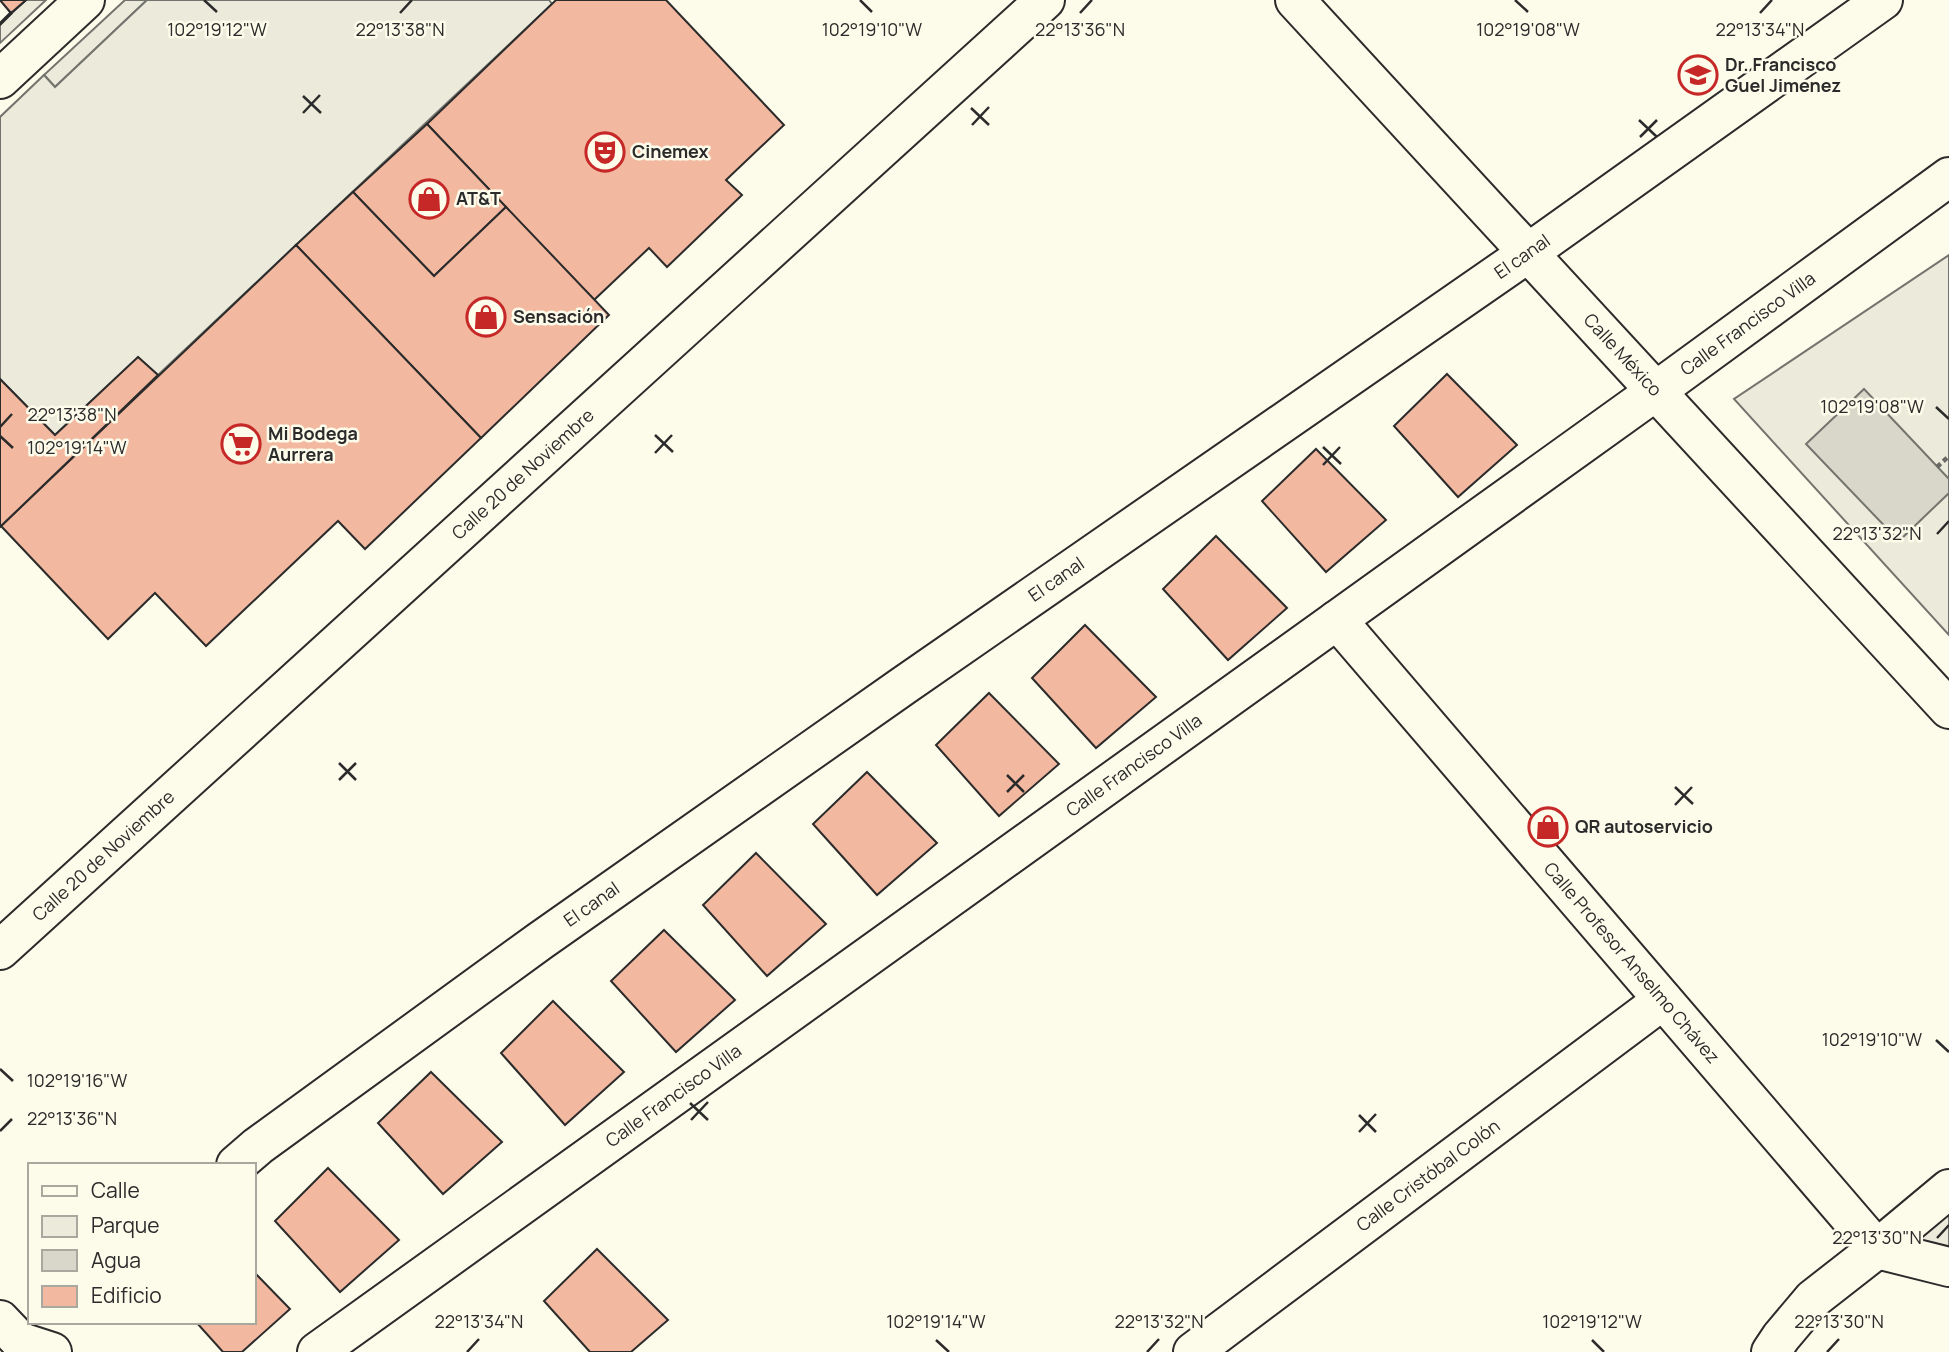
<svg xmlns="http://www.w3.org/2000/svg" width="1949" height="1352" font-family="Manrope,sans-serif">
  <style>
    .green { fill: #ecebdb; stroke: #74746e; stroke-width: 2 }
    .parking { fill: #eceadb; stroke: #74746e; stroke-width: 2 }
    .water { fill: #d8d7c9; stroke: #74746e; stroke-width: 2 }
    .building { fill: #f2b8a0; stroke: #2b2b2b; stroke-width: 2 }
    .lines { fill: none; stroke-linecap: round; stroke-linejoin: round }
    .minor-casing { stroke: #2b2b2b; stroke-width: 42 }
    .primary-casing { stroke: #2b2b2b; stroke-width: 42 }
    .path { stroke: #6a6964; stroke-width: 4.5; stroke-dasharray: 5 3.5; stroke-linecap: butt }
    .minor { stroke: #fdfbea; stroke-width: 38 }
    .primary { stroke: #fdfbea; stroke-width: 38 }
    .wall { stroke: #2b2b2b; stroke-width: 3.5 }
    .ticks { fill: none; stroke: #2b2b2b; stroke-width: 2.5 }
    .labels { text-anchor: middle; stroke-width: 5; stroke-linejoin: round; paint-order: stroke }
    .poi-label { font-size: 18px; font-weight: bold; fill: #2b2b2b; stroke: #fdfbea; text-anchor: start }
    .street-label { font-size: 18px; fill: #2b2b2b; stroke: #fdfbea }
    .ticks-label { font-size: 18px; text-anchor: middle; fill: #2b2b2b; stroke: #fdfbea; stroke-width: 5; stroke-linejoin: round; paint-order: stroke }
  </style>
  <rect width="100%" height="100%" fill="#fdfbea"/>
  <g class="green">
    <polygon points="125,0 147,0 55,87 44,75"/>
    <polygon points="1949,255 1949,635 1734,399"/>
    <polygon points="1949,1189 1949,1267 1877,1249"/>
  </g>
  <g class="parking">
    <polygon points="26,0 46,0 0,43 0,24"/>
    <polygon points="147,0 549,0 552,4 158,375 138,357 55,435 0,379 0,117 44,75 55,87"/>
  </g>
  <polygon class="water" points="1864,389 1949,479 1949,493 1899,541 1806,444"/>
  <g class="building">
    <polygon points="0,0 26,0 11,13"/>
    <polygon points="0,0 26,0 11,13"/>
    <polygon points="556,0 666,0 784,125 726,180 742,195 667,267 649,248 594,300 427,124"/>
    <polygon points="427,124 506,207 434,276 353,192"/>
    <polygon points="353,192 434,276 506,207 609,315 481,438 296,245"/>
    <polygon points="296,245 481,438 365,549 338,521 206,646 155,593 108,639 1,526"/>
    <polygon points="138,357 158,375 0,527 0,379 55,435"/>
    <polygon points="1447,374 1517,445 1458,497 1394,426"/>
    <polygon points="1316,449 1386,520 1326,572 1262,501"/>
    <polygon points="1216,536 1287,608 1228,660 1163,589"/>
    <polygon points="1085,625 1156,697 1096,748 1032,678"/>
    <polygon points="989,693 1059,764 999,816 936,745"/>
    <polygon points="867,772 937,843 877,895 813,824"/>
    <polygon points="756,853 826,924 767,976 703,905"/>
    <polygon points="664,930 735,1000 676,1052 611,981"/>
    <polygon points="553,1001 624,1072 565,1125 501,1053"/>
    <polygon points="431,1072 502,1142 443,1194 378,1123"/>
    <polygon points="328,1168 399,1240 340,1292 275,1221"/>
    <polygon points="597,1249 668,1320 631,1352 590,1352 544,1301"/>
    <polygon points="254,1272 290,1309 242,1352 223,1352 196,1322 254,1322"/>
  </g>
  <g class="lines">
    <g class="minor-casing">
      <g id="minor">
        <polyline points="0,79 85,0"/>
        <path id="s1" d="M 1337,620 L 1877,1249 L 1949,1267"/>
        <path id="s2" d="M 0,950 L 1045,0"/>
        <path id="s3" d="M 236,1165 L 258,1146 L 540,941 L 903,686 L 1528,253 L 1883,0"/>
        <polyline points="0,1320 21,1342 52,1352"/>
        <path id="s4" d="M 317,1352 L 1656,391 L 1949,177"/>
        <path id="s5" d="M 1193,1352 L 1663,1000"/>
        <polyline points="1771,1352 1781,1337 1813,1299 1877,1249 1949,1189"/>
      </g>
    </g>
    <g class="primary-casing">
      <g id="primary">
        <path id="s6" d="M 1295,0 L 1949,709"/>
      </g>
    </g>
    <polyline class="path" points="1937,467 1949,456"/>
    <use href="#minor" class="minor"/>
    <use href="#primary" class="primary"/>
    <polyline class="wall" points="0,24 11,13"/>
  </g>
  <path class="ticks" d="M 204,0 L 217,12M 860,0 L 872,12M 1515,0 L 1528,12M 400,13 L 412,0M 1080,13 L 1092,0M 1760,13 L 1772,0M 303,96 L 321,113M 971,108 L 989,125M 303,113 L 320,95M 1639,120 L 1657,137M 972,125 L 989,107M 1640,137 L 1657,120M 1936,407 L 1949,419M 0,427 L 12,414M 655,435 L 673,452M 0,436 L 13,448M 1323,447 L 1341,464M 655,453 L 672,435M 1323,465 L 1340,447M 1937,534 L 1949,521M 339,763 L 356,780M 1007,775 L 1024,792M 339,780 L 356,763M 1675,787 L 1693,804M 1007,792 L 1024,775M 1675,805 L 1692,787M 1936,1040 L 1949,1052M 0,1069 L 13,1081M 690,1103 L 708,1120M 1359,1115 L 1376,1132M 691,1120 L 708,1102M 0,1131 L 12,1119M 1359,1132 L 1376,1114M 1937,1238 L 1949,1225M 936,1340 L 949,1352M 1592,1340 L 1604,1352M 467,1352 L 479,1339M 1147,1352 L 1159,1339M 1827,1352 L 1839,1339"/>
  <defs>
    <g id="school-ring" transform="scale(2.0125)"><circle r="9.5" fill="#fdfbea" stroke="#c62828" stroke-width="1.5"/><path d="M0-5L7-2L0 1L-7-2ZM-4 1L0 2.5L4 1V4Q0 6-4 4Z" fill="#c62828"/></g>
    <g id="theatre-ring" transform="scale(2.0125)"><circle r="9.5" fill="#fdfbea" stroke="#c62828" stroke-width="1.5"/><path d="M-5-5.5Q0-4 5-5.5V0Q5 5 0 6Q-5 5-5 0ZM-3.3-2.5H-1v1.5H-3.3ZM1-2.5H3.3v1.5H1ZM-2.8 1Q0 5.5 2.8 1Z" fill="#c62828"/></g>
    <g id="shop-ring" transform="scale(2.0125)"><circle r="9.5" fill="#fdfbea" stroke="#c62828" stroke-width="1.5"/><path d="M-5-2.5h2.3a2.7 3.5 0 0 1 5.4 0H5L5.5 6h-11ZM-1.5-2.5h3a1.5 2.3 0 0 0-3 0Z" fill="#c62828"/></g>
    <g id="supermarket-ring" transform="scale(2.0125)"><circle r="9.5" fill="#fdfbea" stroke="#c62828" stroke-width="1.5"/><path d="M-6-5.5h2.5l.6 2H6L4.5 2H-2.5L-4.4-4H-6ZM-1.5 3.2a1.3 1.3 0 1 0 .1 0ZM3 3.2a1.3 1.3 0 1 0 .1 0Z" fill="#c62828"/></g>
  </defs>
  <g fill-rule="evenodd">
    <use href="#school-ring" x="1698" y="75"/>
    <use href="#theatre-ring" x="605" y="152"/>
    <use href="#shop-ring" x="429" y="199"/>
    <use href="#shop-ring" x="486" y="317"/>
    <use href="#supermarket-ring" x="241" y="444"/>
    <use href="#shop-ring" x="1548" y="827"/>
  </g>
  <g class="labels">
    <g class="poi-label">
      <text x="1725" y="71">Dr. Francisco<tspan x="1725" dy="21">Guel Jimenez</tspan></text>
      <text x="632" y="158">Cinemex</text>
      <text x="456" y="205">AT&amp;T</text>
      <text x="513" y="323">Sensación</text>
      <text x="268" y="440">Mi Bodega<tspan x="268" dy="21">Aurrera</tspan></text>
      <text x="1575" y="833">QR autoservicio</text>
    </g>
    <g class="street-label">
      <text dy="6" stroke="none"><textPath href="#s3" startOffset="1575">El canal</textPath></text>
      <text dy="6" stroke="none"><textPath href="#s4" startOffset="1762">Calle Francisco Villa</textPath></text>
      <text dy="6" stroke="none"><textPath href="#s6" startOffset="483">Calle México</textPath></text>
      <text dy="6" stroke="none"><textPath href="#s2" startOffset="707">Calle 20 de Noviembre</textPath></text>
      <text dy="6" stroke="none"><textPath href="#s3" startOffset="1008">El canal</textPath></text>
      <text dy="6" stroke="none"><textPath href="#s4" startOffset="1006">Calle Francisco Villa</textPath></text>
      <text dy="6" stroke="none"><textPath href="#s2" startOffset="140">Calle 20 de Noviembre</textPath></text>
      <text dy="6" stroke="none"><textPath href="#s3" startOffset="441">El canal</textPath></text>
      <text dy="6" stroke="none"><textPath href="#s1" startOffset="452">Calle Profesor Anselmo Chávez</textPath></text>
      <text dy="6" stroke="none"><textPath href="#s4" startOffset="439">Calle Francisco Villa</textPath></text>
      <text dy="6" stroke="none"><textPath href="#s5" startOffset="294">Calle Cristóbal Colón</textPath></text>
    </g>
  </g>
  <g class="ticks-label">
    <text x="217" y="36">102°19'12"W</text>
    <text x="872" y="36">102°19'10"W</text>
    <text x="1528" y="36">102°19'08"W</text>
    <text x="400" y="36">22°13'38"N</text>
    <text x="1080" y="36">22°13'36"N</text>
    <text x="1760" y="36">22°13'34"N</text>
    <text x="1872" y="413">102°19'08"W</text>
    <text x="72" y="421">22°13'38"N</text>
    <text x="77" y="454">102°19'14"W</text>
    <text x="1877" y="540">22°13'32"N</text>
    <text x="1872" y="1046">102°19'10"W</text>
    <text x="77" y="1087">102°19'16"W</text>
    <text x="72" y="1125">22°13'36"N</text>
    <text x="1877" y="1244">22°13'30"N</text>
    <text x="479" y="1328">22°13'34"N</text>
    <text x="1159" y="1328">22°13'32"N</text>
    <text x="1839" y="1328">22°13'30"N</text>
    <text x="936" y="1328">102°19'14"W</text>
    <text x="1592" y="1328">102°19'12"W</text>
  </g>
  <rect x="28" y="1163" width="228" height="161" fill="#fdfbea" stroke="#a9a89e" stroke-width="2"/>
  <rect x="42" y="1186" width="35" height="10" fill="#fdfbea" stroke="#a9a89e" stroke-width="2"/>
  <text x="91" y="1198" font-size="21" fill="#2b2b2b">Calle</text>
  <rect x="42" y="1216" width="35" height="21" fill="#ecebdb" stroke="#a9a89e" stroke-width="2"/>
  <text x="91" y="1233" font-size="21" fill="#2b2b2b">Parque</text>
  <rect x="42" y="1250" width="35" height="21" fill="#d8d7c9" stroke="#a9a89e" stroke-width="2"/>
  <text x="91" y="1268" font-size="21" fill="#2b2b2b">Agua</text>
  <rect x="42" y="1286" width="35" height="21" fill="#f2b8a0" stroke="#a9a89e" stroke-width="2"/>
  <text x="91" y="1303" font-size="21" fill="#2b2b2b">Edificio</text>
</svg>
